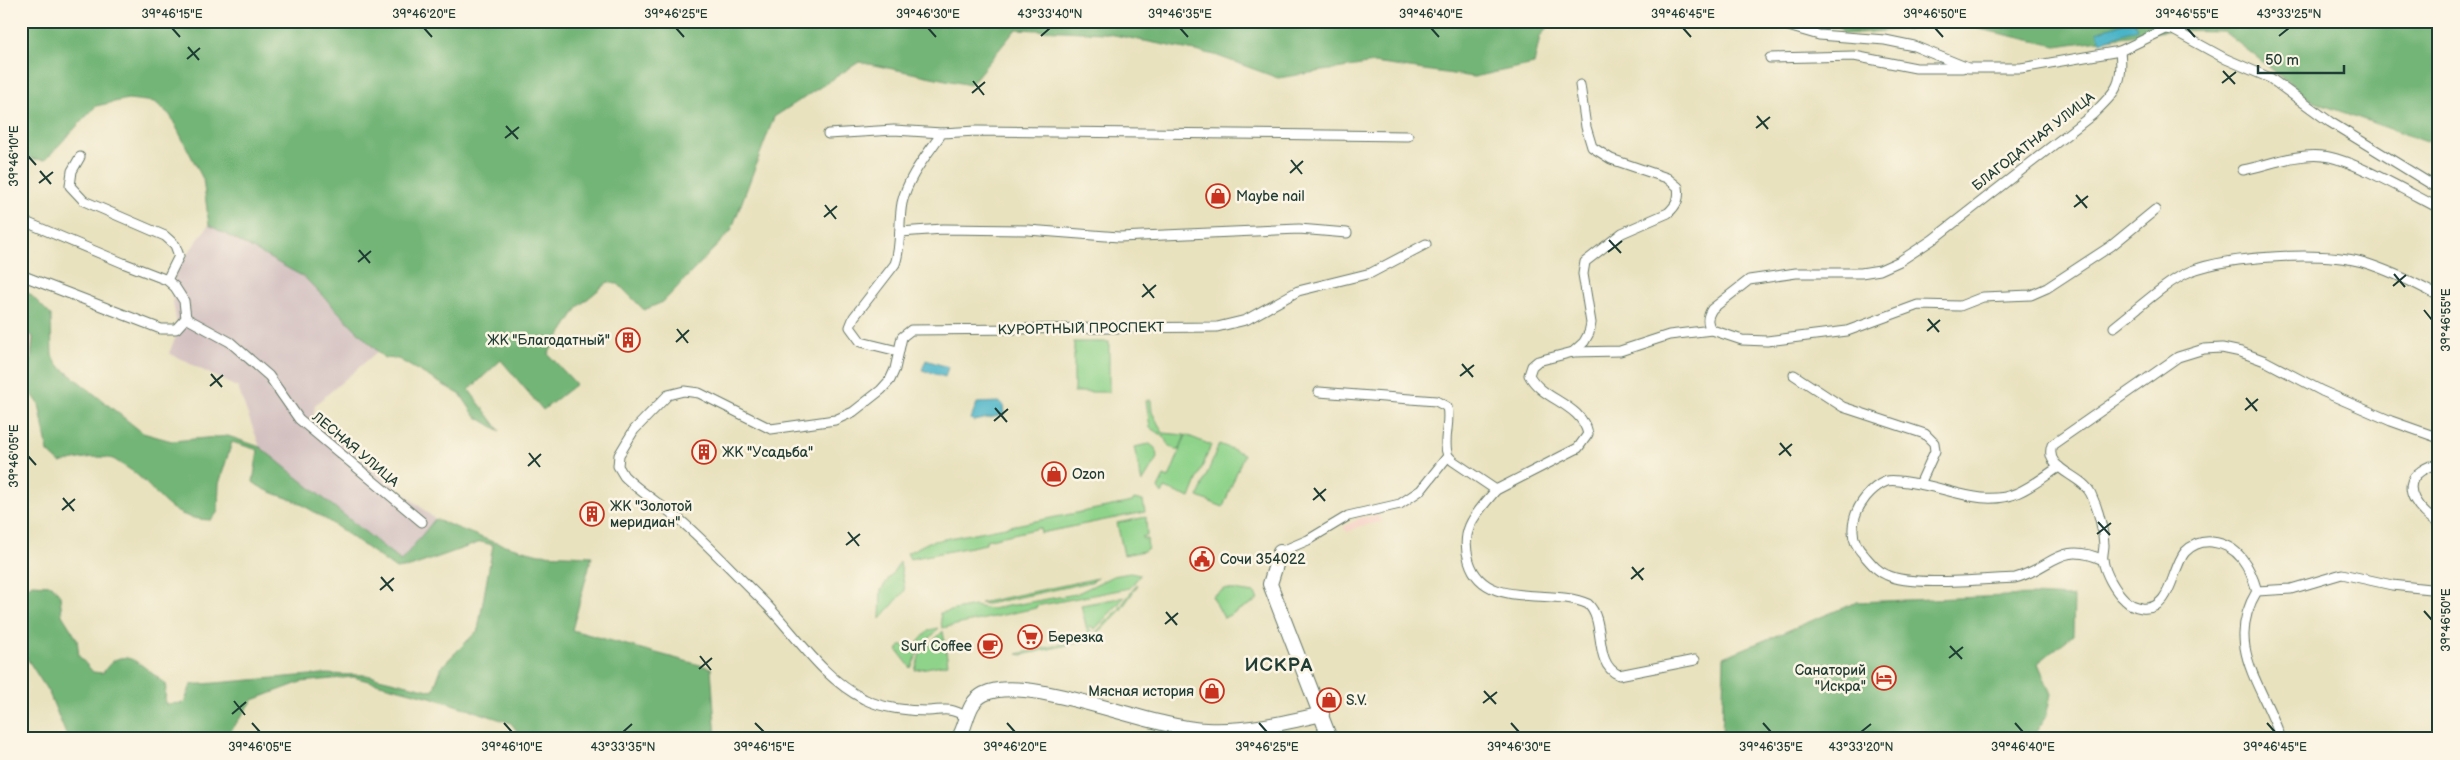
<svg xmlns="http://www.w3.org/2000/svg" width="2460" height="760" font-family="'Balsamiq Sans',sans-serif">
  <style>
    .built { fill: #f7d1c7 }
    .industrial { fill: #d2bfc0 }
    .green { fill: #8fd38b; stroke: #578860 }
    .forest { fill: #73b577; stroke: #497956 }
    .water { fill: #4ab4c8; stroke: #34787e }
    .lines { fill: none; stroke-linecap: round; stroke-linejoin: round }
    .street-casing { stroke: #667765; stroke-width: 11 }
    .secondary-casing { stroke: #667765; stroke-width: 16 }
    .street { stroke: #fff; stroke-width: 9 }
    .secondary { stroke: #fff; stroke-width: 14 }
    .ticks { fill: none; stroke: #1f3d34; stroke-width: 2 }
    .labels { text-anchor: middle; stroke-width: 5; stroke-linejoin: round; paint-order: stroke }
    .street-label { font-size: 14px; fill: #1f3d34; stroke: #fcf5e5 }
    .poi-label { font-size: 14px; fill: #1f3d34; stroke: #fcf5e5; text-anchor: start }
    .district-label { font-size: 19px; font-weight: bold; letter-spacing: 1px; fill: #1f3d34; stroke: #fcf5e5 }
    .neatline { fill: none; stroke: #1f3d34; stroke-width: 2 }
    .ticks-label { font-size: 12px; text-anchor: middle; fill: #1f3d34 }
  </style>
  <rect width="100%" height="100%" fill="#fcf5e5"/>
  <filter id="ink" filterUnits="userSpaceOnUse"><feTurbulence type="fractalNoise" baseFrequency=".02" numOctaves="2"/><feDisplacementMap in="SourceGraphic" scale="10" xChannelSelector="R" yChannelSelector="G"/><feConvolveMatrix kernelMatrix="1 2 1 2 8 2 1 2 1" color-interpolation-filters="sRGB"/></filter>
  <filter id="wash" filterUnits="userSpaceOnUse"><feTurbulence type="fractalNoise" baseFrequency=".0096" numOctaves="4" result="noise"/><feDisplacementMap in="SourceGraphic" scale="20" xChannelSelector="R" yChannelSelector="G"/><feGaussianBlur stdDeviation="1.12" result="paint"/><feColorMatrix in="noise" values="0 0 0 0 0 0 0 0 0 0 0 0 0 0 0 0 0 1.4 0 .05"/><feComposite in="paint" operator="in"/></filter>
  <g filter="url(#wash)">
    <rect width="100%" height="100%" fill="#e9e2bf"/>
    <g class="built">
      <polygon points="21,330 29,331 33,337 31,362 21,373"/>
      <polygon points="1377,515 1382,522 1359,526 1348,532 1343,527 1361,518"/>
    </g>
    <polygon class="industrial" points="209,225 304,277 378,351 315,405 313,418 435,519 401,561 260,447 238,388 169,353 178,332 172,294 174,272"/>
    <g class="green">
      <rect x="1074" y="342" width="35" height="50"/>
      <polygon points="1146,400 1151,400 1152,412 1163,433 1185,435 1179,451 1170,447 1162,435 1150,428"/>
      <polygon points="1186,435 1211,445 1190,498 1165,488 1162,494 1158,488 1164,476 1169,478"/>
      <polygon points="1150,444 1156,449 1157,458 1142,483 1134,447"/>
      <polygon points="1219,444 1244,454 1223,507 1198,497"/>
      <polygon points="1134,499 1143,501 1145,512 1041,533 1040,528 986,540 986,544 910,559 907,553 929,542 1132,502"/>
      <polygon points="1146,517 1147,536 1142,537 1143,539 1147,539 1148,548 1144,551 1124,555 1117,523"/>
      <polygon points="900,562 905,591 880,619 881,590"/>
      <polygon points="1130,573 1140,575 1130,588 1036,606 1036,608 942,628 940,613 974,606 991,609 1076,594 1113,576"/>
      <polygon points="1098,578 1091,582 987,604 980,603"/>
      <polygon points="1137,584 1138,585 1120,611 1091,640 1022,655 1017,654 1090,638 1119,609"/>
      <polygon points="1225,589 1255,593 1258,600 1224,618 1212,596"/>
      <polygon points="1125,597 1094,630 1093,627 1089,626 1091,633 1088,634 1081,605"/>
      <polygon points="939,628 920,649 911,668 897,650 902,644 910,651 929,630"/>
      <polygon points="943,631 948,664 915,670 920,654"/>
    </g>
    <g class="forest">
      <polygon points="21,21 1552,21 1540,37 1534,64 1474,77 1374,63 1278,78 1215,55 1104,33 1016,29 970,85 859,62 774,117 731,231 663,302 644,310 618,284 608,282 579,306 548,354 576,384 543,410 501,360 469,390 500,431 475,416 461,395 398,359 384,358 304,277 209,225 203,179 170,115 155,102 128,99 96,106 45,160 21,158"/>
      <polygon points="1834,21 2439,21 2439,134 2427,142 2314,102 2223,31 2173,30 2056,46 1962,25 1844,34"/>
      <path d="M 21,290 L 30,294 L 51,315 L 52,355 L 58,365 L 143,433 L 172,441 L 228,436 L 260,447 L 401,561 L 435,519 L 493,542 L 539,554 L 592,556 L 572,630 L 711,668 L 716,739 L 523,739 L 511,723 L 430,697 L 353,677 L 301,682 L 253,700 L 225,739 L 68,739 L 49,693 L 21,649 L 21,596 L 22,592 L 32,584 L 52,585 L 60,595 L 62,615 L 77,639 L 79,656 L 93,672 L 103,673 C 123,640 143,668 166,684 L 165,704 L 184,703 L 191,685 L 322,674 L 366,675 L 433,691 L 442,666 L 478,630 L 493,545 L 481,542 L 410,567 L 396,569 C 364,546 333,522 299,503 C 283,495 266,493 253,482 L 258,450 L 232,442 L 219,484 L 218,512 L 211,520 C 163,519 160,488 126,467 C 122,465 117,461 113,459 C 96,454 76,460 60,463 L 48,452 L 39,404 L 27,387 L 26,375 L 31,362 L 33,337 L 21,326 Z"/>
      <polygon points="2031,595 2074,597 2073,635 2038,663 2051,694 2046,717 2031,739 1722,739 1724,657 1857,602"/>
    </g>
    <g class="water">
      <polygon points="2128,21 2134,21 2137,29 2100,42 2097,32"/>
      <polygon points="926,360 948,367 945,377 922,370"/>
      <polygon points="999,402 1003,404 1004,415 973,421 971,419 977,403"/>
    </g>
  </g>
  <g filter="url(#ink)">
    <g class="lines">
      <g class="street-casing">
        <g id="street">
          <polyline points="1771,21 1819,35 1885,40 1914,46 1968,68 2021,68 2120,51 2166,29 2173,30 2226,59 2270,78 2330,122 2439,189"/>
          <polyline points="1770,58 1854,56 1916,68 1962,68"/>
          <polyline points="828,134 894,130 942,133"/>
          <polyline points="80,157 72,171 70,186 84,201 165,236 175,245 179,256 167,280"/>
          <path d="M 2243,170 C 2268,165 2297,153 2323,156 C 2350,158 2413,195 2439,208"/>
          <polyline points="21,220 123,263 167,280 175,287 184,301 186,318 176,329 161,329 21,275"/>
          <polyline points="900,232 943,229 1028,230 1119,237 1299,229 1347,233"/>
          <polyline points="186,318 230,342 269,376 299,419 422,522"/>
          <path d="M 2114,327 C 2135,311 2168,280 2191,271 C 2230,256 2322,251 2362,262 C 2389,270 2413,282 2439,296"/>
          <path d="M 1712,330 C 1706,323 1707,317 1712,309 L 1749,280 L 1796,273 L 1861,273 L 1880,270 L 1900,261 L 1932,240 L 2092,115 C 2115,92 2124,86 2120,51"/>
          <path d="M 898,351 L 861,342 L 850,327 L 854,317 L 895,264 C 902,245 898,224 902,203 C 908,176 927,155 942,133 L 976,131 L 1408,136"/>
          <path d="M 1573,352 L 1584,342 L 1589,333 L 1591,323 L 1583,274 L 1585,262 L 1622,233 L 1668,213 C 1677,205 1680,198 1678,187 L 1667,178 L 1611,159 L 1592,147 L 1586,127 L 1580,85"/>
          <polyline points="1794,375 1843,407 1925,434 1934,443 1935,451 1920,484"/>
          <path d="M 1448,456 L 1453,461 L 1496,490 L 1578,448 L 1588,434 C 1581,403 1543,401 1529,375 L 1532,366 L 1538,361 L 1573,352 L 1620,351 L 1669,335 L 1712,330 L 1742,340 L 1767,341 L 1847,331 L 1918,305 L 1960,306 L 1983,297 L 2031,295 L 2047,288 L 2111,246 L 2155,210"/>
          <path d="M 2439,465 C 2431,465 2427,467 2421,471 C 2397,487 2422,514 2439,523"/>
          <path d="M 2059,467 C 2045,476 2032,487 2017,493 C 1983,508 1947,487 1913,483 C 1906,482 1894,479 1887,481 C 1871,487 1857,505 1854,521 C 1851,534 1854,545 1864,555 C 1871,563 1877,571 1887,575 C 1911,587 1985,579 2015,578 C 2052,568 2060,540 2103,560"/>
          <path d="M 1496,490 C 1477,513 1459,528 1469,561 C 1484,611 1551,587 1588,604 C 1607,622 1592,663 1619,675 L 1695,660"/>
          <path d="M 1280,552 L 1308,540 L 1348,516 L 1400,504 L 1421,490 L 1448,456 C 1442,440 1451,423 1447,407 L 1436,401 L 1319,392"/>
          <polyline points="2257,591 2291,589 2342,574 2392,585 2439,590"/>
          <path d="M 967,717 C 949,707 946,710 928,711 C 909,711 881,708 864,699 C 820,677 794,631 759,597 C 733,572 708,544 680,520 C 662,505 641,493 624,476 L 618,466 L 619,455 L 634,430 L 668,395 L 684,391 L 699,393 L 771,429 L 835,420 L 853,412 L 881,390 L 890,380 L 895,369 L 902,337 L 911,330 L 1217,327 L 1246,320 L 1298,291 L 1371,273 L 1426,244"/>
          <path d="M 2281,739 C 2264,686 2223,647 2257,591 C 2250,567 2239,545 2212,542 C 2201,541 2193,544 2185,552 C 2171,569 2172,611 2142,608 C 2135,607 2130,605 2125,600 C 2115,591 2105,573 2103,560 C 2102,556 2104,550 2104,545 C 2103,528 2098,509 2091,494 C 2082,474 2043,470 2052,445 L 2178,357 L 2204,349 L 2222,348 L 2241,352 L 2265,361 L 2322,391 L 2391,421 L 2439,438"/>
        </g>
      </g>
      <g class="secondary-casing">
        <g id="secondary">
          <polyline points="1280,552 1270,584 1330,739"/>
          <path d="M 958,739 C 968,724 966,703 984,694 C 1029,673 1150,729 1206,730 C 1245,732 1284,723 1322,714"/>
        </g>
      </g>
      <use href="#street" class="street"/>
      <use href="#secondary" class="secondary"/>
    </g>
  </g>
  <path class="ticks" d="M 172,28 L 180,37M 424,28 L 432,37M 676,28 L 684,37M 928,28 L 936,37M 1180,28 L 1188,37M 1431,28 L 1439,37M 1683,28 L 1691,37M 1935,28 L 1943,37M 2187,28 L 2195,37M 1041,36 L 1050,28M 2279,36 L 2289,28M 188,47 L 199,60M 187,59 L 200,48M 2223,71 L 2235,84M 973,81 L 984,95M 2222,83 L 2236,72M 972,93 L 985,82M 1757,116 L 1768,129M 506,126 L 518,139M 1756,128 L 1770,117M 505,138 L 519,127M 28,156 L 36,165M 1291,160 L 1302,174M 40,171 L 51,184M 1290,173 L 1303,161M 39,183 L 53,172M 2076,195 L 2087,208M 825,205 L 836,219M 2074,207 L 2088,196M 824,217 L 837,206M 1609,240 L 1621,253M 359,250 L 370,263M 1608,252 L 1622,241M 358,262 L 371,251M 2394,274 L 2405,287M 1143,284 L 1154,298M 2393,286 L 2406,275M 1142,297 L 1156,285M 2424,310 L 2432,320M 1928,319 L 1939,332M 677,329 L 688,343M 1927,331 L 1940,320M 676,342 L 689,330M 1462,364 L 1473,377M 211,374 L 222,387M 1460,376 L 1474,365M 210,386 L 223,375M 2246,398 L 2257,411M 995,408 L 1007,422M 2245,410 L 2258,399M 994,421 L 1008,409M 1780,443 L 1791,456M 529,453 L 540,467M 1779,455 L 1792,444M 28,456 L 36,465M 528,466 L 541,454M 1314,488 L 1325,501M 63,498 L 74,511M 1313,500 L 1326,489M 62,510 L 75,499M 2098,522 L 2110,535M 848,532 L 859,546M 2097,534 L 2111,523M 846,545 L 860,534M 1632,567 L 1643,580M 381,577 L 393,591M 1631,579 L 1644,568M 380,590 L 394,578M 2424,611 L 2432,620M 1166,612 L 1177,625M 1165,624 L 1178,613M 1950,646 L 1962,659M 700,656 L 711,670M 1949,658 L 1963,647M 699,669 L 712,658M 1484,691 L 1496,704M 234,701 L 245,715M 1483,703 L 1497,692M 232,714 L 246,702M 252,723 L 260,732M 504,723 L 512,732M 755,723 L 764,732M 1007,723 L 1015,732M 1259,723 L 1267,732M 1511,723 L 1519,732M 1763,723 L 1771,732M 2015,723 L 2023,732M 2267,723 L 2275,732M 623,732 L 632,724M 1861,732 L 1871,724"/>
  <defs>
    <g id="shop-ring" transform="scale(1.25)"><circle r="9.5" fill="#fcf5e5" stroke="#c8321e" stroke-width="1.5"/><path d="M-5-2.5h2.3a2.7 3.5 0 0 1 5.4 0H5L5.5 6h-11ZM-1.5-2.5h3a1.5 2.3 0 0 0-3 0Z" fill="#c8321e"/></g>
    <g id="building-ring" transform="scale(1.25)"><circle r="9.5" fill="#fcf5e5" stroke="#c8321e" stroke-width="1.5"/><path d="M-4-6H4V6H1V3H-1V6H-4ZM-2.5-4.3h1.7v1.8h-1.7ZM.8-4.3h1.7v1.8H.8ZM-2.5-1h1.7V.8h-1.7ZM.8-1h1.7V.8H.8Z" fill="#c8321e"/></g>
    <g id="civic-ring" transform="scale(1.25)"><circle r="9.5" fill="#fcf5e5" stroke="#c8321e" stroke-width="1.5"/><path d="M-.6-6.5H3V-4.5H.6V-3L4-1V1h2V6H-6V1h2V-1L-.6-3ZM-1.2 2.5V6h2.4V2.5Z" fill="#c8321e"/></g>
    <g id="supermarket-ring" transform="scale(1.25)"><circle r="9.5" fill="#fcf5e5" stroke="#c8321e" stroke-width="1.5"/><path d="M-6-5.5h2.5l.6 2H6L4.5 2H-2.5L-4.4-4H-6ZM-1.5 3.2a1.3 1.3 0 1 0 .1 0ZM3 3.2a1.3 1.3 0 1 0 .1 0Z" fill="#c8321e"/></g>
    <g id="cafe-ring" transform="scale(1.25)"><circle r="9.5" fill="#fcf5e5" stroke="#c8321e" stroke-width="1.5"/><path d="M-5.5-4.5H6V0H3Q3 3.5 0 3.5H-2.5Q-5.5 3.5-5.5 0ZM3-3.2v2h1.7v-2ZM-6 4.5H4V6H-6Z" fill="#c8321e"/></g>
    <g id="hotel-ring" transform="scale(1.25)"><circle r="9.5" fill="#fcf5e5" stroke="#c8321e" stroke-width="1.5"/><path d="M-6-4.5h1.5V1H6V5H4.5V3h-9V5H-6ZM-4 0a1.8 1.8 0 1 1 3.6 0ZM.5 0V-2.5h3Q6-2.5 6 0Z" fill="#c8321e"/></g>
  </defs>
  <g fill-rule="evenodd">
    <use href="#shop-ring" x="1218" y="196"/>
    <use href="#building-ring" x="628" y="340"/>
    <use href="#building-ring" x="704" y="452"/>
    <use href="#shop-ring" x="1054" y="474"/>
    <use href="#building-ring" x="592" y="514"/>
    <use href="#civic-ring" x="1202" y="559"/>
    <use href="#supermarket-ring" x="1030" y="637"/>
    <use href="#cafe-ring" x="990" y="646"/>
    <use href="#hotel-ring" x="1884" y="678"/>
    <use href="#shop-ring" x="1212" y="691"/>
    <use href="#shop-ring" x="1329" y="700"/>
  </g>
  <g class="labels">
    <g class="street-label">
      <text transform="translate(2033 141) rotate(-38)" y="5">БЛАГОДАТНАЯ УЛИЦА</text>
      <text transform="translate(1081 328) rotate(-1)" y="5">КУРОРТНЫЙ ПРОСПЕКТ</text>
      <text transform="translate(356 449) rotate(40)" y="5">ЛЕСНАЯ УЛИЦА</text>
    </g>
    <g class="poi-label">
      <text x="1236" y="201">Maybe nail</text>
      <text x="610" y="345" text-anchor="end">ЖК "Благодатный"</text>
      <text x="722" y="457">ЖК "Усадьба"</text>
      <text x="1072" y="479">Ozon</text>
      <text x="610" y="511">ЖК "Золотой<tspan x="610" dy="16">меридиан"</tspan></text>
      <text x="1220" y="564">Сочи 354022</text>
      <text x="1048" y="642">Березка</text>
      <text x="972" y="651" text-anchor="end">Surf Coffee</text>
      <text x="1866" y="675" text-anchor="end">Санаторий<tspan x="1866" dy="16">"Искра"</tspan></text>
      <text x="1194" y="696" text-anchor="end">Мясная история</text>
      <text x="1346" y="705">S.V.</text>
    </g>
    <g class="district-label">
      <text x="1279" y="671">ИСКРА</text>
    </g>
  </g>
  <rect width="2460" height="760" fill="none" stroke="#fcf5e5" stroke-width="55"/>
  <path d="M2258 65v8h86v-8" fill="none" stroke="#1f3d34" stroke-width="2.5"/>
  <text x="2265" y="65" font-size="15" fill="#1f3d34" stroke="#fcf5e5" stroke-width="4" paint-order="stroke">50 m</text>
  <rect x="28" y="28" width="2404" height="704" class="neatline"/>
  <g class="ticks-label">
    <text x="172" y="18">39°46'15"E</text>
    <text x="424" y="18">39°46'20"E</text>
    <text x="676" y="18">39°46'25"E</text>
    <text x="928" y="18">39°46'30"E</text>
    <text x="1050" y="18">43°33'40"N</text>
    <text x="1180" y="18">39°46'35"E</text>
    <text x="1431" y="18">39°46'40"E</text>
    <text x="1683" y="18">39°46'45"E</text>
    <text x="1935" y="18">39°46'50"E</text>
    <text x="2187" y="18">39°46'55"E</text>
    <text x="2289" y="18">43°33'25"N</text>
    <text transform="translate(14 156) rotate(-90)" y="4">39°46'10"E</text>
    <text transform="translate(2446 320) rotate(-90)" y="4">39°46'55"E</text>
    <text transform="translate(14 456) rotate(-90)" y="4">39°46'05"E</text>
    <text transform="translate(2446 620) rotate(-90)" y="4">39°46'50"E</text>
    <text x="260" y="751">39°46'05"E</text>
    <text x="512" y="751">39°46'10"E</text>
    <text x="623" y="751">43°33'35"N</text>
    <text x="764" y="751">39°46'15"E</text>
    <text x="1015" y="751">39°46'20"E</text>
    <text x="1267" y="751">39°46'25"E</text>
    <text x="1519" y="751">39°46'30"E</text>
    <text x="1771" y="751">39°46'35"E</text>
    <text x="1861" y="751">43°33'20"N</text>
    <text x="2023" y="751">39°46'40"E</text>
    <text x="2275" y="751">39°46'45"E</text>
  </g>
</svg>
